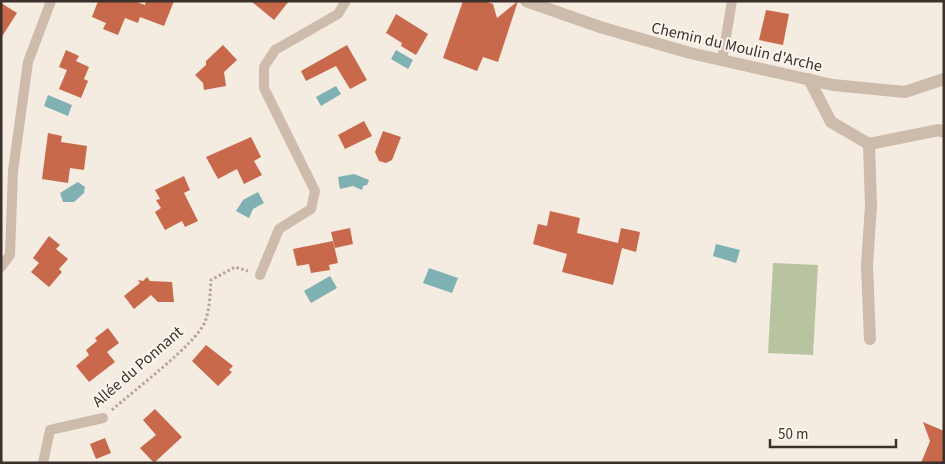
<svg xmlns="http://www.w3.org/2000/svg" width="945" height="464" font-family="'Source Sans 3',sans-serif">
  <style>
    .green { fill: #b8c4a0 }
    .water { fill: #7fb0b2 }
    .building { fill: #c8694b }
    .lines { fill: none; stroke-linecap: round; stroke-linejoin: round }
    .path { stroke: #b9a596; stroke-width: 3; stroke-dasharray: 2.5 2.5; stroke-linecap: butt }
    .lane { stroke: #cdbbac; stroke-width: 10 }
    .street { stroke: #cdbbac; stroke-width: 12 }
    .labels { text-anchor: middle; stroke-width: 4; stroke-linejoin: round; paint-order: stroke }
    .street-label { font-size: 16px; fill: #3b302b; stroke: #fbf5ee }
  </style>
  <rect width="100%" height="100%" fill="#f4ebe1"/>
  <polygon class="green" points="773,263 818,265 813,355 768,353"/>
  <g class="water">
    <polygon points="396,50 413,60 408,69 391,59"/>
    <polygon points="336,86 341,94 321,106 316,97"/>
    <polygon points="48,95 72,105 68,116 44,106"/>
    <polygon points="354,174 369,180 367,185 363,186 362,190 353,186 340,189 338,177"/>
    <polygon points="78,182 85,187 84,193 74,202 63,202 60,193"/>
    <polygon points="258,192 264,203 253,209 249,218 236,211 243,200"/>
    <polygon points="716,244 740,250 736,263 713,256"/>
    <polygon points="429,268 458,278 452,293 423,283"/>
    <polygon points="330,276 337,288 311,303 304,291"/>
  </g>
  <g class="building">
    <polygon points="98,1 134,1 145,5 146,1 174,1 164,26 140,17 138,23 125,18 118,35 103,29 106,23 92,17"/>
    <polygon points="251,1 289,1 274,20"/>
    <polygon points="463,1 485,1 493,4 497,18 518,1 498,62 483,57 477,71 443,58"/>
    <polygon points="1,3 17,13 1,38"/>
    <polygon points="766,10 789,14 783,45 759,40"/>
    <polygon points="396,14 428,34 416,55 401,46 402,43 386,33"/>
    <polygon points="223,45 237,60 224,72 226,86 204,90 203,83 195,75 206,65 206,61"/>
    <polygon points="347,45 367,80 350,89 336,66 306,81 301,71"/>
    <polygon points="66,50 79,56 76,61 89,67 84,79 88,81 81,98 59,89 67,70 59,67"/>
    <polygon points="364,121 372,136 345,149 338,135"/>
    <polygon points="383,131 401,137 392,160 386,163 379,161 375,152"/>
    <polygon points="48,133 62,136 61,142 87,146 84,170 70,168 68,183 42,179"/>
    <polygon points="251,137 261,157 254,161 262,175 244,184 237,169 218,179 206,157"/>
    <polygon points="184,176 190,190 184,193 198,221 185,227 182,221 165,230 155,212 161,208 156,200 160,199 155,190"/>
    <polygon points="550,211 580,218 577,233 618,243 621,228 640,232 636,252 622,248 613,285 562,272 567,254 533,244 538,224 547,226"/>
    <polygon points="350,228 353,244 335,248 331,232"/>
    <polygon points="49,236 60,245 56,249 68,259 59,269 62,272 49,287 31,272 39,263 33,258"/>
    <polygon points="333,241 338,263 329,265 330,270 311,273 309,264 297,266 293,249"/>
    <polygon points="147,277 150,281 172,282 174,302 158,302 151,295 134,309 124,296 140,283 138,280 143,281"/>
    <polygon points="108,328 119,343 107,352 115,362 89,382 76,366 89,355 86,350 97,341 95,338"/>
    <polygon points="206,345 233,366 229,370 232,372 218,386 192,361"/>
    <polygon points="155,409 182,437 154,463 140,448 156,435 143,420"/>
    <polygon points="923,422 944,431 944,463 921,463 930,441"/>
    <polygon points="105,438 111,453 96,459 90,444"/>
  </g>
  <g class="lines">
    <path class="path" d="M 112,410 C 134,390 195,345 205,322 C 210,308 210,294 211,280 L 235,267 L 248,271"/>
    <g class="lane">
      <polyline points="722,60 732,1"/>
      <polyline points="1,267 10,255 13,171 28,62 51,1"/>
      <polyline points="260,275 279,229 311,209 315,191 264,88 264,67 275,50 338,14 346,1"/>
      <polyline points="43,463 50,430 103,418"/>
    </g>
    <g class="street">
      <polyline points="526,1 600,27 690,53 833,85 905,92 944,79"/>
      <polyline points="809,79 831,122 869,144 939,130 944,132"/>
      <polyline points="869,144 871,206 867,265 870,339"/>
    </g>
  </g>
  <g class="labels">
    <g class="street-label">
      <text transform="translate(737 46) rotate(13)" y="6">Chemin du Moulin d'Arche</text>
      <text transform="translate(137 366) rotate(-41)" y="6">Allée du Ponnant</text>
    </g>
  </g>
  <rect width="945" height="464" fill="none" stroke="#3b302b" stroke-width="5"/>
  <path d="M770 439v8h126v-8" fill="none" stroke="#3b302b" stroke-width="2.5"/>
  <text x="778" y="439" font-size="15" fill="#3b302b" stroke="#fbf5ee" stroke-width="4" paint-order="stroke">50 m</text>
</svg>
